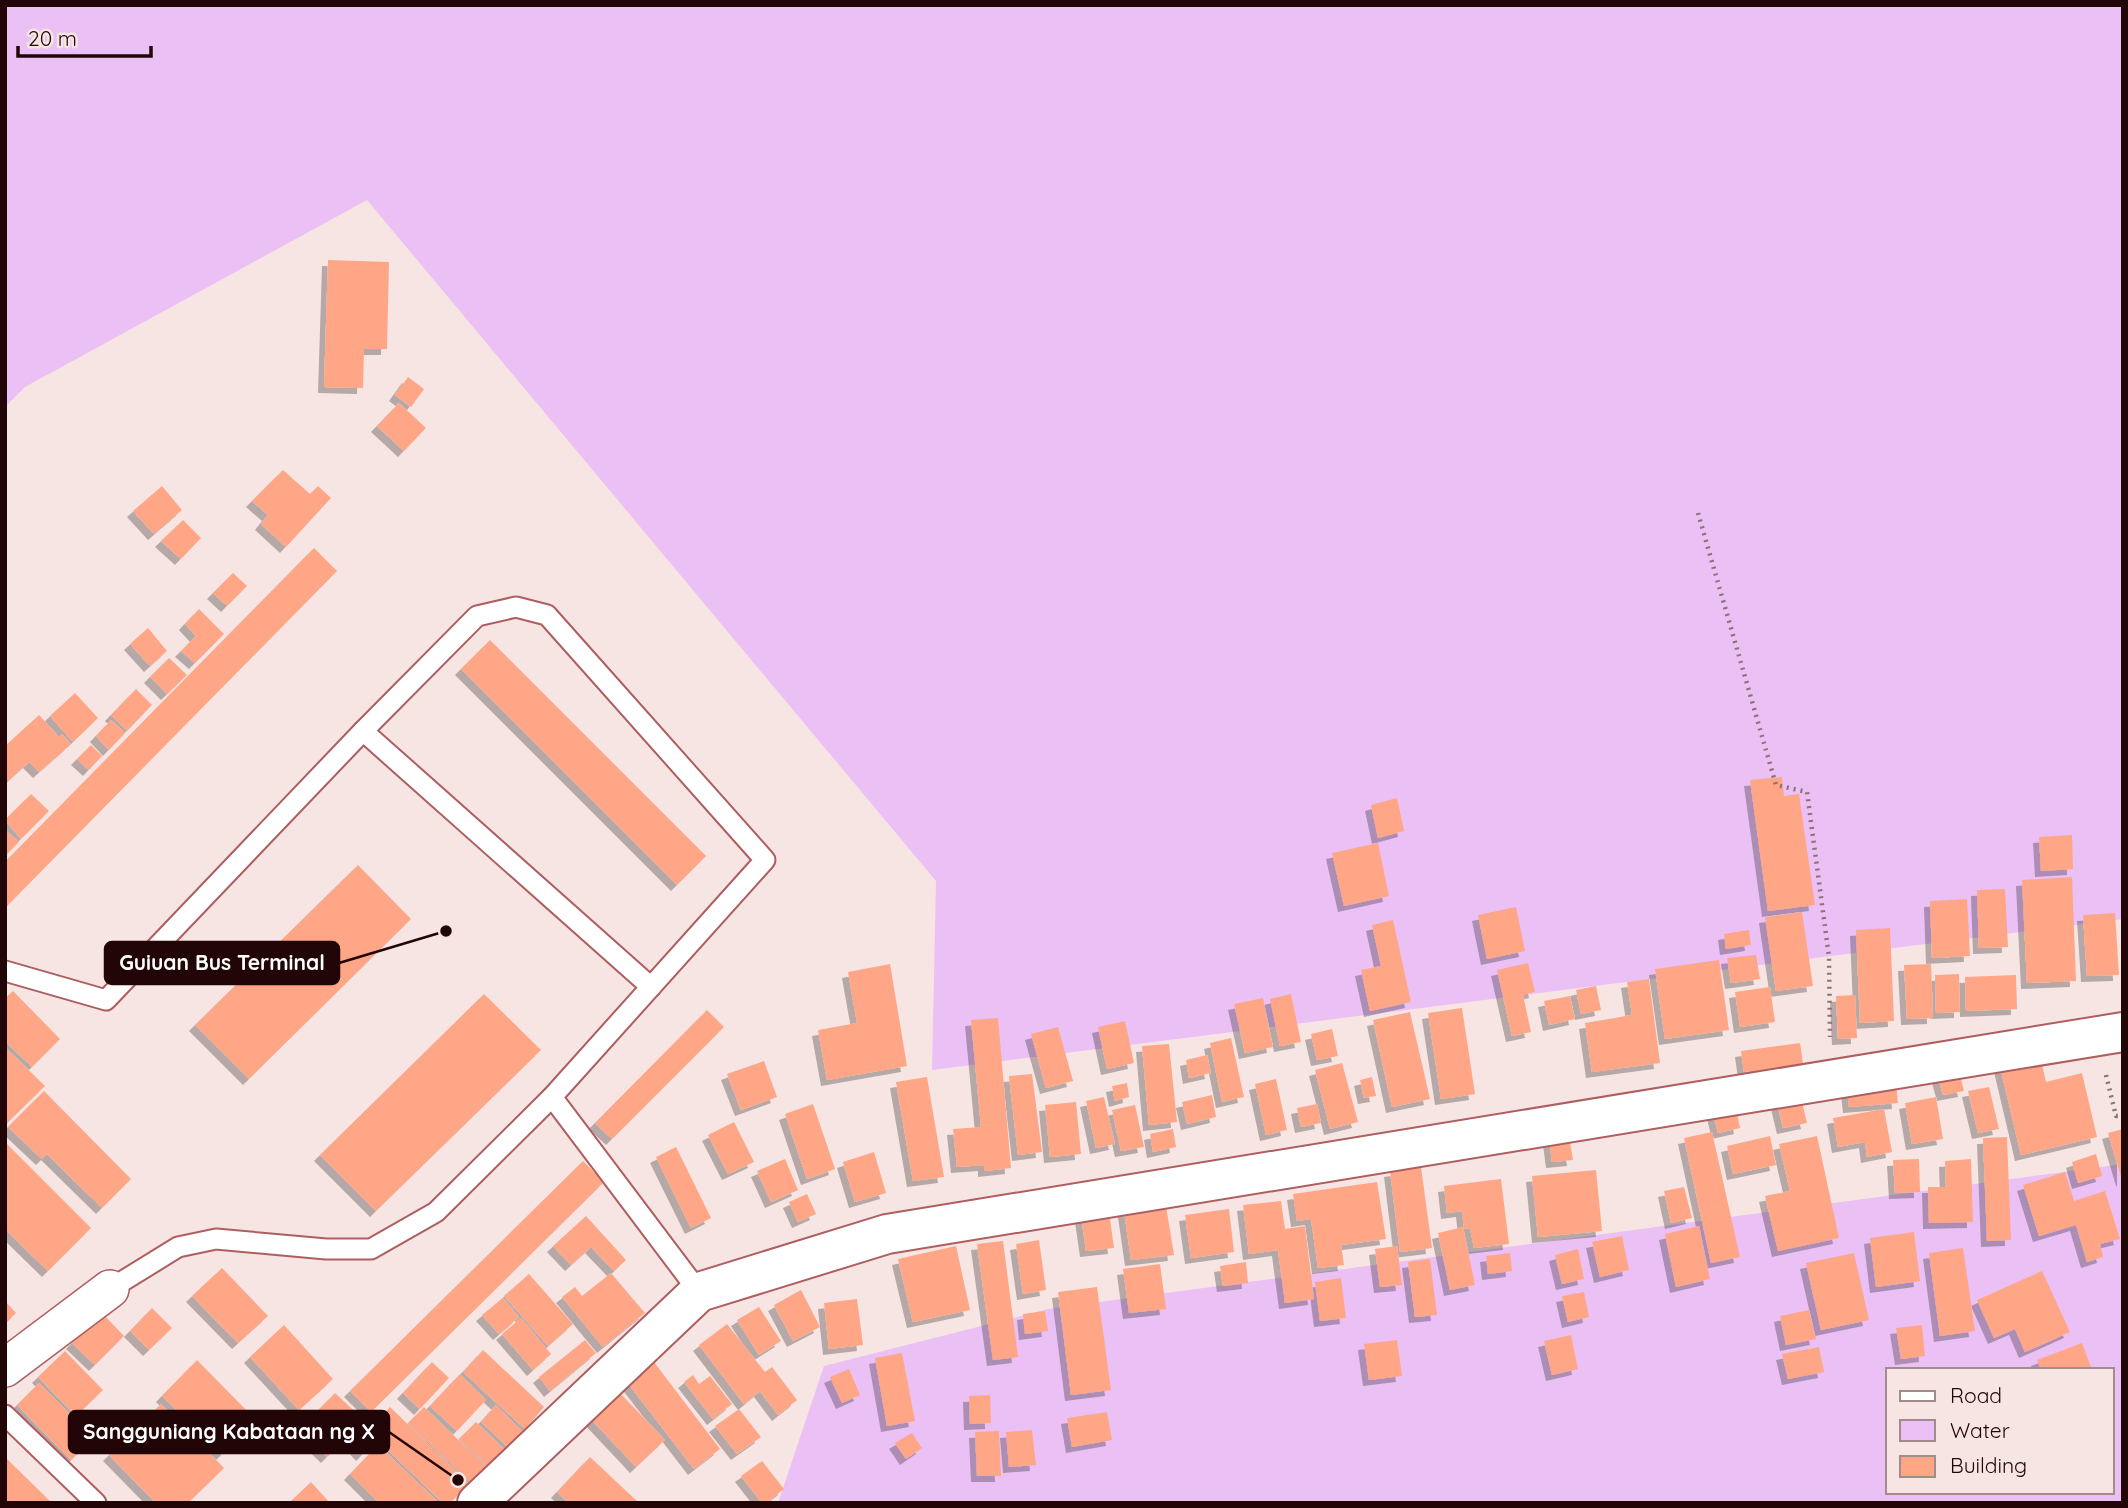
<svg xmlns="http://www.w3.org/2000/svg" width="2128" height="1508" font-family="Quicksand,sans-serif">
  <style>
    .water { fill: #ebc0f5; fill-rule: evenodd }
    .building { fill: #ffa687; filter: url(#shadow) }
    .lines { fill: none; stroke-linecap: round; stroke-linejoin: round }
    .lane-casing { stroke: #ae5e5f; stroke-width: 23 }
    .street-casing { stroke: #ae5e5f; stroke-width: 40 }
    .secondary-casing { stroke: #ae5e5f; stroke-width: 42 }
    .path { stroke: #8b7373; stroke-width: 4.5; stroke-dasharray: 2 5; stroke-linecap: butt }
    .lane { stroke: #fff; stroke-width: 19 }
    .street { stroke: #fff; stroke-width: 37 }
    .secondary { stroke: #fff; stroke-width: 38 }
    .leader { fill: none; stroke: #220506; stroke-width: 2.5 }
    .callout-dot { fill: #220506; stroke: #f7e5e4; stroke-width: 2.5 }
    .callout { fill: #220506; stroke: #220506; stroke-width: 2.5 }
    .callout-label { font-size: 21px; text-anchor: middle; font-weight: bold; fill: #fff }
  </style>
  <defs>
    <filter id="shadow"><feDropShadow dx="-6" dy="6" stdDeviation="0" flood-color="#0004"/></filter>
  </defs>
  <rect width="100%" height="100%" fill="#f7e5e4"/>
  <g class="water">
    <polygon points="5,5 2123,5 2123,919 932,1070 936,881 367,200 25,387 5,407"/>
    <path d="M 2123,1164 L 2123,1503 L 778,1503 L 824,1366 L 1048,1309 ZM 1888,1370 L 2112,1370 L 2112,1492 L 1888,1492 Z"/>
  </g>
  <g class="building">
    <polygon points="328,260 389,262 387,349 364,349 363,388 324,387"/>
    <polygon points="408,377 424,389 411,407 395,395"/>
    <polygon points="399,403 426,428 404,451 377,426"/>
    <polygon points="283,470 310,494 318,486 331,498 286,547 261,524 268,515 252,501"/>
    <polygon points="162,486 182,510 154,534 133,511"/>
    <polygon points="183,520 201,538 181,559 161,541"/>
    <polygon points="314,548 337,571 5,908 5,862"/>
    <polygon points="233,573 247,586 227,606 213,593"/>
    <polygon points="199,609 224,634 195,663 181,651 196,636 185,624"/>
    <polygon points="148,628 167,651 150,666 130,644"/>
    <polygon points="490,640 706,856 677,885 461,669"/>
    <polygon points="169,658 187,675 167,694 150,677"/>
    <polygon points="136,689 152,705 127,731 111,715"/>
    <polygon points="75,693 98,718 73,742 50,716"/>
    <polygon points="39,715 59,737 62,734 71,744 39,772 29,762 8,781 5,777 5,746"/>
    <polygon points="111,720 125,733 109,750 96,736"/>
    <polygon points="91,745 102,756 89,770 77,759"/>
    <polygon points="1782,777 1784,796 1799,794 1815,905 1768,911 1750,780"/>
    <polygon points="31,794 49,811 21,839 5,820"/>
    <polygon points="1397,798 1404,831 1378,838 1371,805"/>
    <polygon points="5,830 19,842 5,856"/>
    <polygon points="2072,835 2073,869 2041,871 2039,837"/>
    <polygon points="1378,843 1389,896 1344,906 1332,853"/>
    <polygon points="358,865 411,919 249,1079 195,1025"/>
    <polygon points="2072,877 2076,981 2027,983 2022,880"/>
    <polygon points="2005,889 2008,947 1979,948 1977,890"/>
    <polygon points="1967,899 1970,956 1932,958 1930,901"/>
    <polygon points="1516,907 1525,951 1487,959 1478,915"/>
    <polygon points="1802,912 1813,986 1776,991 1765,917"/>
    <polygon points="2115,913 2119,975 2087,976 2083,915"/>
    <polygon points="1393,920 1411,1002 1370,1011 1361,970 1381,966 1372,925"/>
    <polygon points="1890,928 1894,1021 1860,1023 1856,930"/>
    <polygon points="1749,930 1751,945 1726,949 1724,934"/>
    <polygon points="1756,955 1760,979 1731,983 1727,958"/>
    <polygon points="1719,960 1729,1030 1665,1039 1655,969"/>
    <polygon points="1528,963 1535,992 1523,995 1531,1032 1512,1036 1497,970"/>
    <polygon points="890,964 907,1066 827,1080 818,1030 857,1023 848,972"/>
    <polygon points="1931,964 1933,1018 1907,1019 1904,965"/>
    <polygon points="1959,974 1960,1012 1936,1013 1935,975"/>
    <polygon points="2016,975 2017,1009 1966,1011 1965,977"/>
    <polygon points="1649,979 1660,1063 1592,1072 1585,1023 1632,1015 1627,982"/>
    <polygon points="1596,986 1601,1010 1581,1014 1576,990"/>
    <polygon points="1770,987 1775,1022 1740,1027 1735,992"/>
    <polygon points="13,991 60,1039 32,1067 5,1041 5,998"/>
    <polygon points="484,994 541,1050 376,1211 320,1155"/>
    <polygon points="1291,994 1301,1042 1280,1046 1270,999"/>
    <polygon points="1855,995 1857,1038 1838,1039 1836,996"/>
    <polygon points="1570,996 1575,1019 1549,1025 1544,1001"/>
    <polygon points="1263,998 1273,1047 1245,1053 1234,1004"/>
    <polygon points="1462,1008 1475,1094 1441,1099 1428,1013"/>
    <polygon points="707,1010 724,1027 612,1139 595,1123"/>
    <polygon points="1410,1012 1430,1099 1392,1107 1373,1020"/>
    <polygon points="998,1018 1011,1168 984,1171 984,1165 957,1167 953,1129 981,1127 971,1020"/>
    <polygon points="1125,1021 1134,1063 1107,1069 1098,1027"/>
    <polygon points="1058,1027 1073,1081 1046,1088 1031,1034"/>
    <polygon points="1332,1029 1338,1056 1317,1060 1311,1034"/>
    <polygon points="1231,1038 1244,1097 1222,1102 1210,1043"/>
    <polygon points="1800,1043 1803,1064 1744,1072 1741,1051"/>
    <polygon points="1169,1044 1177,1122 1149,1125 1142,1046"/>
    <polygon points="5,1047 45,1086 7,1123 5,1121"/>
    <polygon points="1207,1055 1211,1073 1189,1078 1186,1060"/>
    <polygon points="2040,1056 2046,1082 2082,1073 2097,1137 2021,1155 2000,1066"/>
    <polygon points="764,1061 777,1097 741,1110 727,1074"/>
    <polygon points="1342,1063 1358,1122 1330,1129 1315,1070"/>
    <polygon points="1957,1064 1964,1091 1943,1095 1936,1070"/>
    <polygon points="1032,1074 1042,1152 1018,1155 1009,1076"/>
    <polygon points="1895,1075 1898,1103 1849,1107 1846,1080"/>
    <polygon points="927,1077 944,1177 913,1181 896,1082"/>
    <polygon points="1372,1077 1376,1096 1364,1098 1360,1080"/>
    <polygon points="1276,1079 1287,1130 1266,1135 1255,1084"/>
    <polygon points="1127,1083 1129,1097 1115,1101 1112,1086"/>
    <polygon points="1989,1087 1999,1129 1978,1133 1968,1091"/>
    <polygon points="44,1091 131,1179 102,1208 47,1154 42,1159 8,1127"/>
    <polygon points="1212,1095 1216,1117 1187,1124 1182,1102"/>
    <polygon points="1104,1097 1115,1144 1096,1148 1086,1101"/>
    <polygon points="1936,1097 1943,1139 1912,1144 1905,1103"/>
    <polygon points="1801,1098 1807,1123 1783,1128 1777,1103"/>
    <polygon points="1076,1102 1081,1154 1050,1157 1045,1105"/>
    <polygon points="813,1104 835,1169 807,1179 785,1114"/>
    <polygon points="1317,1104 1321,1123 1301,1127 1297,1108"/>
    <polygon points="1135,1105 1144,1147 1121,1151 1112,1110"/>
    <polygon points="1736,1109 1740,1128 1718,1133 1713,1113"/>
    <polygon points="1884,1109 1892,1152 1867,1157 1865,1142 1838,1147 1833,1118"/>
    <polygon points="734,1122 754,1162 728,1174 708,1135"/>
    <polygon points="1173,1129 1176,1147 1153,1152 1150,1134"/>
    <polygon points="2123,1129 2123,1180 2122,1180 2108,1133"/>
    <polygon points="1712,1132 1740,1257 1711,1263 1684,1138"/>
    <polygon points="1569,1136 1573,1160 1552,1162 1549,1139"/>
    <polygon points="1770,1136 1776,1165 1733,1174 1727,1146"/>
    <polygon points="1817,1136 1839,1238 1778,1251 1765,1196 1790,1191 1779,1144"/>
    <polygon points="2007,1137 2011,1240 1987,1241 1983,1138"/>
    <polygon points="5,1142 91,1228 48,1271 5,1229"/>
    <polygon points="676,1147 711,1218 691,1228 656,1157"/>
    <polygon points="874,1152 886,1193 855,1202 843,1162"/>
    <polygon points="2096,1154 2102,1176 2078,1183 2072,1162"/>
    <polygon points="785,1159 798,1190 771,1202 757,1171"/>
    <polygon points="1919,1159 1920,1192 1895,1193 1893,1160"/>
    <polygon points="1971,1159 1973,1222 1929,1223 1928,1187 1946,1187 1945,1161"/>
    <polygon points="583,1161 604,1182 371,1412 350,1391"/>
    <polygon points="1421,1167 1432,1248 1400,1252 1390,1171"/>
    <polygon points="1596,1170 1602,1231 1538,1237 1532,1176"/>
    <polygon points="2065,1172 2074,1201 2105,1191 2120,1239 2100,1244 2103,1257 2087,1262 2076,1225 2039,1236 2023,1185"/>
    <polygon points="1501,1179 1509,1244 1474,1248 1470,1228 1464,1229 1462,1211 1447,1213 1444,1186"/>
    <polygon points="1377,1182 1386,1239 1341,1245 1344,1265 1318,1268 1311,1219 1297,1221 1293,1194"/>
    <polygon points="1684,1187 1692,1218 1671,1223 1664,1191"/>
    <polygon points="807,1194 816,1214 798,1222 789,1202"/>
    <polygon points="1281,1201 1285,1229 1305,1226 1314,1299 1285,1303 1278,1250 1249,1254 1243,1205"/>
    <polygon points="1166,1206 1174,1255 1131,1260 1124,1211"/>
    <polygon points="1229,1209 1234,1252 1191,1258 1185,1215"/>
    <polygon points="1109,1212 1114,1248 1086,1251 1081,1216"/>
    <polygon points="586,1216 626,1260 614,1271 591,1247 571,1265 553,1246"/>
    <polygon points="1699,1226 1710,1279 1676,1287 1665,1234"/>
    <polygon points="1463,1227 1475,1285 1450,1290 1438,1233"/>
    <polygon points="1914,1232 1920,1281 1876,1287 1870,1238"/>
    <polygon points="1622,1236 1629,1270 1600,1277 1592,1242"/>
    <polygon points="1039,1240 1046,1290 1023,1294 1016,1244"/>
    <polygon points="1003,1241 1018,1357 993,1360 977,1244"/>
    <polygon points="956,1246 970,1310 913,1322 898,1259"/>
    <polygon points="1397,1246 1402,1285 1380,1287 1375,1249"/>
    <polygon points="1963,1248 1975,1331 1940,1336 1929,1253"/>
    <polygon points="1578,1249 1584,1279 1562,1284 1555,1255"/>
    <polygon points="1510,1253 1512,1271 1488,1274 1486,1256"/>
    <polygon points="1854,1253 1869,1320 1821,1330 1806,1263"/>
    <polygon points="1430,1259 1437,1315 1415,1317 1408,1262"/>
    <polygon points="1246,1262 1248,1283 1223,1286 1220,1266"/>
    <polygon points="1160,1264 1166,1309 1129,1313 1123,1269"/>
    <polygon points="222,1268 268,1316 238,1343 192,1296"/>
    <polygon points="2042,1271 2070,1332 2025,1352 2015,1329 1994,1338 1977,1300"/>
    <polygon points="611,1273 645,1313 603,1347 562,1297 575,1287 582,1296"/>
    <polygon points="529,1274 573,1324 548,1346 504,1296"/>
    <polygon points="1341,1278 1346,1318 1320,1321 1315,1282"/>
    <polygon points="1097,1287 1111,1390 1071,1395 1058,1292"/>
    <polygon points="801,1290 820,1327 793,1341 774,1305"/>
    <polygon points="1584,1292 1589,1317 1568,1322 1562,1296"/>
    <polygon points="503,1298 519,1317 499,1334 482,1315"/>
    <polygon points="857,1299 863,1345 829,1349 824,1303"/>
    <polygon points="5,1301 16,1313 5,1324"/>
    <polygon points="759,1307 781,1341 759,1355 737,1320"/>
    <polygon points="152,1308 172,1328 149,1350 130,1331"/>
    <polygon points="1809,1310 1816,1339 1786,1345 1780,1316"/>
    <polygon points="1045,1311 1048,1331 1025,1334 1023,1314"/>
    <polygon points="102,1313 124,1336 95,1365 72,1343"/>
    <polygon points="521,1318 551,1354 533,1370 502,1334"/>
    <polygon points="727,1324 765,1372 772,1367 797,1400 778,1415 760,1391 744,1404 699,1345"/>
    <polygon points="284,1325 333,1379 299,1410 250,1357"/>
    <polygon points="1922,1325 1925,1356 1901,1359 1896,1328"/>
    <polygon points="1571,1335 1578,1369 1552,1375 1544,1341"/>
    <polygon points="585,1340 596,1353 550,1391 539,1377"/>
    <polygon points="1397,1340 1402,1376 1369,1380 1364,1344"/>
    <polygon points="2082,1343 2092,1370 2041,1370 2037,1360"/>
    <polygon points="1819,1347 1824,1372 1788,1379 1782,1354"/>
    <polygon points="483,1350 544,1407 525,1429 463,1372"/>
    <polygon points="65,1351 103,1390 76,1416 38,1377"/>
    <polygon points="902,1353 915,1421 887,1426 875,1358"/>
    <polygon points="651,1358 720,1449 694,1469 624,1378"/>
    <polygon points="197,1360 257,1421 221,1455 162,1396"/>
    <polygon points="432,1362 449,1378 420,1409 403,1393"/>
    <polygon points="849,1369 860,1395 842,1403 830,1377"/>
    <polygon points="460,1374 486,1400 457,1431 430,1406"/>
    <polygon points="693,1375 699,1384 710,1376 732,1404 713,1419 684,1382"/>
    <polygon points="39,1383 94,1438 71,1460 17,1405"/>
    <polygon points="619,1392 665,1440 636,1467 590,1418"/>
    <polygon points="335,1393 364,1420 327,1457 299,1430"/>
    <polygon points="990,1395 991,1423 970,1424 969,1396"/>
    <polygon points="161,1404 224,1468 188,1503 156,1503 109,1455"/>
    <polygon points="496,1405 524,1433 509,1448 481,1422"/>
    <polygon points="390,1407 469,1484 450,1503 443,1503 368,1431"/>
    <polygon points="424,1407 490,1470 474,1486 408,1423"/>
    <polygon points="739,1409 761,1437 737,1454 715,1426"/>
    <polygon points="1107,1412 1112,1440 1072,1447 1067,1418"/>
    <polygon points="476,1422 506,1451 490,1468 459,1439"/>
    <polygon points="1032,1430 1036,1465 1009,1467 1006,1432"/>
    <polygon points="364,1431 375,1442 362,1455 352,1444"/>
    <polygon points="999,1431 1001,1476 977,1476 975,1432"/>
    <polygon points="912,1433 922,1448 906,1459 895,1443"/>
    <polygon points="378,1445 437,1501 434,1503 379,1503 350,1474"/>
    <polygon points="5,1457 52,1503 5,1503"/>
    <polygon points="590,1457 639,1503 569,1503 557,1492"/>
    <polygon points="762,1461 784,1489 766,1503 762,1503 741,1476"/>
    <polygon points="311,1482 330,1503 289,1503"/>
  </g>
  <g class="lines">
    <g class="lane-casing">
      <g id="lane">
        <polyline points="363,731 651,987"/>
        <polyline points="5,971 106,1000 363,731 477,616 516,607 547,615 765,860 552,1097 436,1212 371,1249 326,1249 216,1239 178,1247 110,1289"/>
        <polyline points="552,1097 699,1292"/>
        <polyline points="5,1415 96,1503"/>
      </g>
    </g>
    <g class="street-casing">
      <polyline id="street" points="5,1368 110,1289"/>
    </g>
    <g class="secondary-casing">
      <polyline id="secondary" points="477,1503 699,1292 887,1234 2123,1032"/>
    </g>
    <g class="path">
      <polyline points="1698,513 1776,785 1807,792 1829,957 1830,1037"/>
      <polyline points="2106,1075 2116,1116 2123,1116"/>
    </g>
    <use href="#lane" class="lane"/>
    <use href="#street" class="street"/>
    <use href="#secondary" class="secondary"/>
  </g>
  <path class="leader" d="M446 931L339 963M458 1480L389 1432"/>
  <g class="callout-dot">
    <circle cx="446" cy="931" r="7"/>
    <circle cx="458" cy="1480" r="7"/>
  </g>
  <g class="callout">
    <rect x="105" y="942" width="234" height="42" rx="7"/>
    <rect x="69" y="1411" width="320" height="42" rx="7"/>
  </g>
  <g class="callout-label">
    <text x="222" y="970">Guiuan Bus Terminal</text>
    <text x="229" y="1439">Sangguniang Kabataan ng X</text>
  </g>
  <rect width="2128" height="1508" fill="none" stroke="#220506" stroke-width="14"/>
  <rect x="1886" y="1368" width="228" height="126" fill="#f7e5e4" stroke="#a28b8b" stroke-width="2"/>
  <rect x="1900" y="1391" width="35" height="10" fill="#ffffff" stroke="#a28b8b" stroke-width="2"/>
  <text x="1950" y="1403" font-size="21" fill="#220506">Road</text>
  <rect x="1900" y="1420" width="35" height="21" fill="#ebc0f5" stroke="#a28b8b" stroke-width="2"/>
  <text x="1950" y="1438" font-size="21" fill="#220506">Water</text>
  <rect x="1900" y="1456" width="35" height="21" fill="#ffa687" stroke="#a28b8b" stroke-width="2"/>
  <text x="1950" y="1473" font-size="21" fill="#220506">Building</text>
  <path d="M18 46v10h133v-10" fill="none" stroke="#220506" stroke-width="3.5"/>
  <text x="28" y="46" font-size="21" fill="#220506" stroke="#f7e5e4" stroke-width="5" paint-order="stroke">20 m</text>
</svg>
